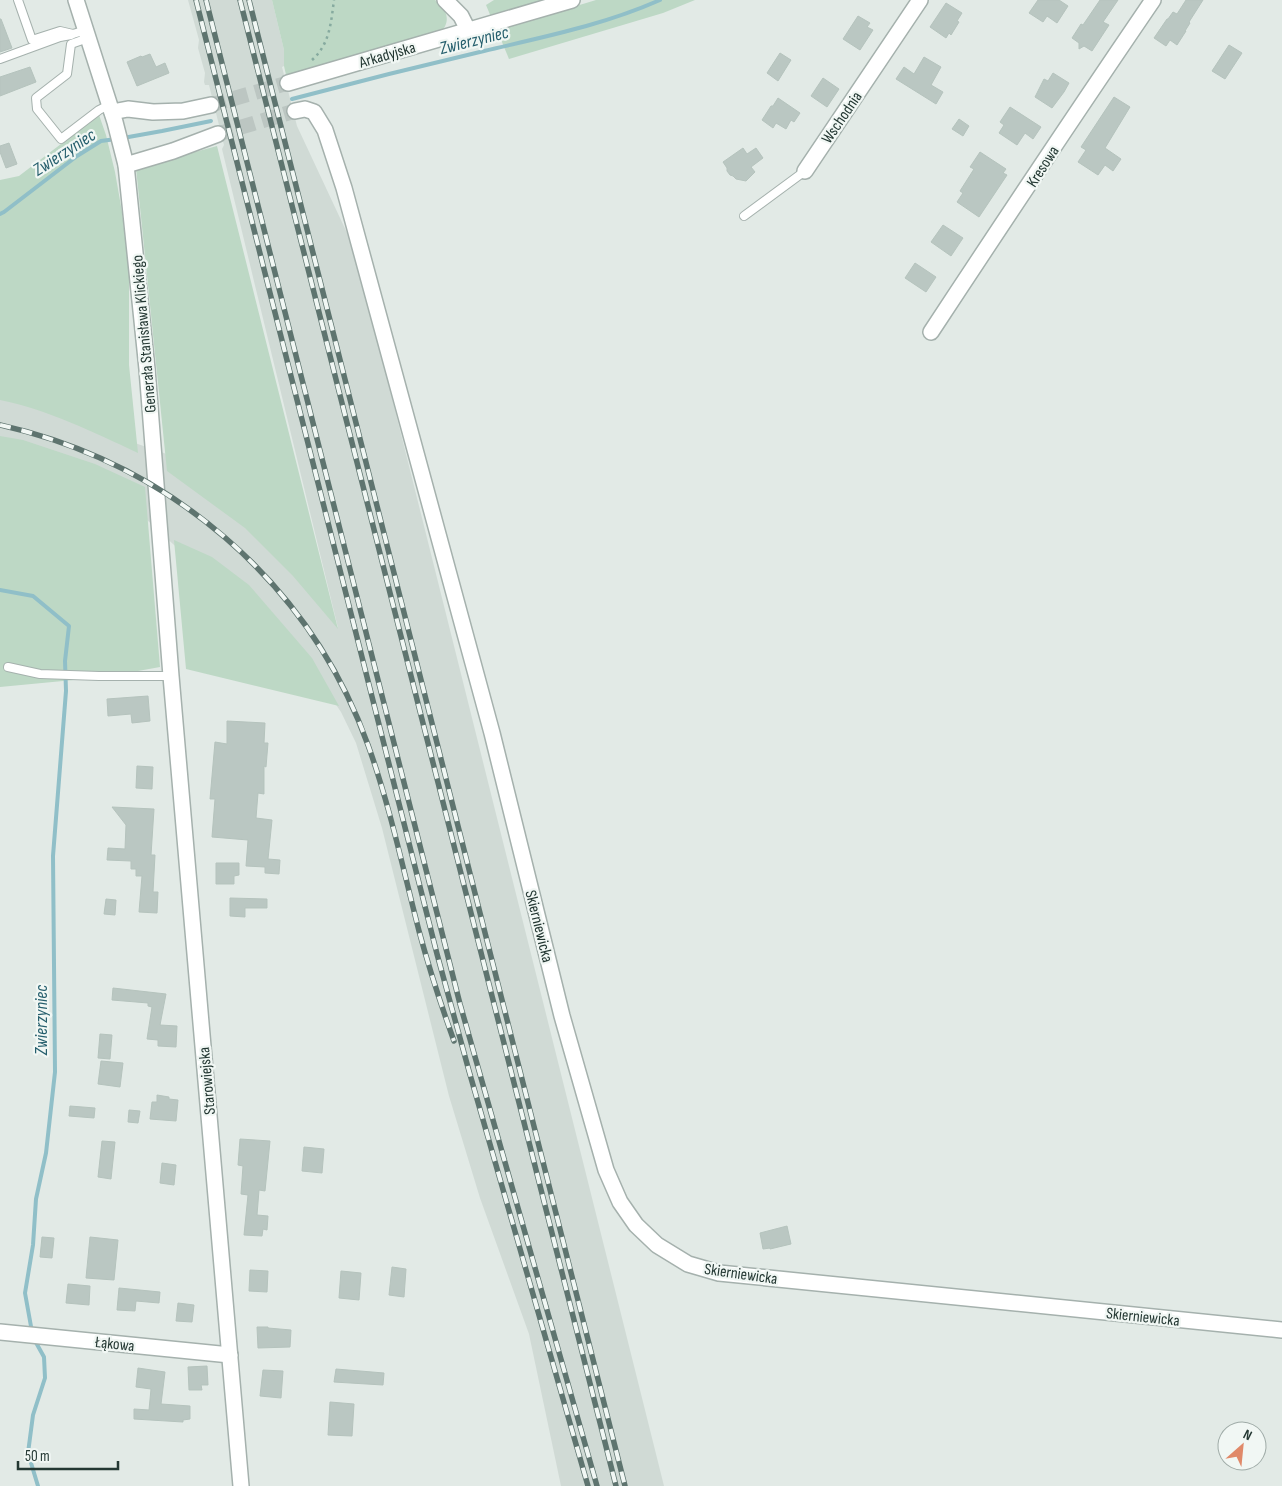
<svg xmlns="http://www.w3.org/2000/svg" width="1282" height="1486" font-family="'Sofia Sans Condensed',sans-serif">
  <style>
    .built { fill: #d0dad5 }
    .green { fill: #bdd8c5 }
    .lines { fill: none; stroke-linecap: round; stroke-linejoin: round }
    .stream { stroke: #90bfc8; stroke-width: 4 }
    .building { fill: #bac7c2; stroke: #b5c3bd }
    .minor-tunnel { stroke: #bcc6c2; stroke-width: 15; stroke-dasharray: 15 8; stroke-linecap: butt }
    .service-casing { stroke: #a5b1ad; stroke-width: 10 }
    .minor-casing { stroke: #a5b1ad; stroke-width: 18 }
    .tertiary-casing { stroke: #a5b1ad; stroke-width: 18 }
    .path { stroke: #86aa9f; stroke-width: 2.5; stroke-dasharray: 2.5 4; stroke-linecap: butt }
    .service { stroke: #fff; stroke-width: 8 }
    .minor { stroke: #fff; stroke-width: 15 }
    .tertiary { stroke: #fff; stroke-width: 15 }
    .rail-casing { stroke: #5e746f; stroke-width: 5.5 }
    .rail { stroke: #f1f7f4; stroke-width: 4; stroke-dasharray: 11; stroke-linecap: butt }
    .labels { text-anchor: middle; stroke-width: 4.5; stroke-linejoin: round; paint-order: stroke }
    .street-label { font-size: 16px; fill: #243833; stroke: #f1f7f4 }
    .water-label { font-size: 18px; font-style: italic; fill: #265f6d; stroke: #f1f7f4 }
  </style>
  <rect width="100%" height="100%" fill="#e2eae6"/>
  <polygon class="built" points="188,0 272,0 284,50 284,66 282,67 297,126 355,250 664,1486 561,1486 529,1334 480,1198 449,1096 382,828 356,743 341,712 326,690 240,606 133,507 0,455 0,396 178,458 247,514 338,628 222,149 224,145 209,85 205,85 204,82 205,73 198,48 199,40"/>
  <g class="green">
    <path d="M 272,0 L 435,0 C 445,8 452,19 442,31 L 287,79 L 284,66 L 284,50 Z"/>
    <polygon points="494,0 546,0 491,17 486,5"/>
    <polygon points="596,0 695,0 663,13 509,59 497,30"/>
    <path d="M 99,115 L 106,135 L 115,172 L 122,212 L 129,273 L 129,365 L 138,453 C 93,432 49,410 0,400 L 0,180 L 19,176 Z"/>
    <polygon points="217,146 338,629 293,576 245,528 167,471 136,168"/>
    <polygon points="0,436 23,440 95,464 145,487 160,667 105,677 0,687"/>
    <polygon points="174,540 212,557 249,585 312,658 339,706 186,669"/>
  </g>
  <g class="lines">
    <g class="stream">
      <path d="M 292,99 C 356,82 420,66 484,51 C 543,37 604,25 660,0"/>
      <polyline points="123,138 162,131 211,121"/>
      <polyline points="0,214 4,212 77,156 101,141 116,139"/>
      <polyline points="0,590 33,596 69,626 65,661 66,691 53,856 55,1072 46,1153 36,1199 33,1245 25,1293 32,1332"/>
      <polyline points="34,1339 44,1357 45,1378 33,1415 28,1453 38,1486"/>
    </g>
  </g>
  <g class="building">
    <polygon points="1038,0 1059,0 1068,6 1057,23 1047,16 1043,22 1029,13"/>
    <polygon points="1100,0 1118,0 1103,22 1109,25 1092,51 1084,46 1079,49 1079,43 1072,38 1081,24 1083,25"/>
    <polygon points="1186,0 1203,0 1189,22 1190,23 1185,31 1186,31 1177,45 1170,40 1166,46 1154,38 1167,19 1168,19 1173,12 1177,14"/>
    <polygon points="946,3 962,13 957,21 959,22 951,35 949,33 946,38 930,27"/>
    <polygon points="858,16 870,23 867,27 873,30 860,50 843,39"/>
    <polygon points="0,19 1,19 12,48 0,52"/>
    <polygon points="1229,45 1242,53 1225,79 1212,71"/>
    <polygon points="780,53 791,60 778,81 767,73"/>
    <polygon points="150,54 156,67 165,63 169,73 137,86 127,62 141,56 142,57"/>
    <polygon points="924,57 941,67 931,85 943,92 936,104 896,79 904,67 914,74"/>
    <polygon points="30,67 36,82 0,96 0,77"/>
    <polygon points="1053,73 1069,83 1064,92 1052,108 1035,97 1044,79 1048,81"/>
    <polygon points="823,78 839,89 827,107 811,96"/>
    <polygon points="1114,97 1130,107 1105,148 1121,159 1113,171 1105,165 1098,175 1078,162 1086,150 1081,147"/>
    <polygon points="778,98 800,113 794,122 791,120 786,129 776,123 773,128 762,120 771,106 773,106"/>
    <polygon points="1010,107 1041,127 1033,139 1025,133 1017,145 999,133 1004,125 1000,122"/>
    <polygon points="959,119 969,126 963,136 952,129"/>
    <polygon points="9,143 17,164 6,168 0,152 0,146"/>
    <polygon points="743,148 747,154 756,148 763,158 751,167 755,172 746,181 736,179 733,176 730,175 727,171 727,168 723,162"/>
    <polygon points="980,152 1006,169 1003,173 1007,175 979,217 957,202 963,193 960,191 974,169 970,167"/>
    <polygon points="943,225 963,238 951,256 931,242"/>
    <polygon points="915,263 936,277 926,292 905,278"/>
    <polygon points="148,696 150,721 132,723 131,714 108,716 107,699"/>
    <polygon points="227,721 265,723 264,743 268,743 266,767 264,766 264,794 258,793 256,818 272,820 268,859 280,860 279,874 265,873 265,867 246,866 248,840 212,837 215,799 210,799 215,742 227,744"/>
    <polygon points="137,766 153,767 152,789 136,788"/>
    <polygon points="112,807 154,809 151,855 155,855 153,892 158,892 157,913 139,912 142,876 136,876 136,869 131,869 131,861 107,860 108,848 125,849 126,825"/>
    <polygon points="216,863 239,863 239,875 234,876 234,884 216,884"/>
    <polygon points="230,898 267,899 267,908 245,908 245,917 230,916"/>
    <polygon points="106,899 116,900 115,915 104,914"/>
    <polygon points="113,988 166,994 160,1025 177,1026 176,1047 158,1046 158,1040 147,1039 152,1007 148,1006 148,1003 112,1000"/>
    <polygon points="100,1034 112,1035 110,1059 98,1058"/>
    <polygon points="101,1061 123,1063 120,1087 98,1084"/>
    <polygon points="157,1095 169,1097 169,1099 178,1100 176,1121 150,1119 152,1102 157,1102"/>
    <polygon points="70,1106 95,1108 94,1118 69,1116"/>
    <polygon points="129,1110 140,1111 138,1123 128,1122"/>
    <polygon points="240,1139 270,1141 265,1191 259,1190 257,1215 268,1216 267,1230 263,1229 262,1236 244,1235 248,1195 241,1194 243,1166 238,1165"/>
    <polygon points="102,1141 115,1142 111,1179 98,1177"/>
    <polygon points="304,1147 324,1149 322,1173 302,1171"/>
    <polygon points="162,1163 176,1165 174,1185 160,1183"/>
    <polygon points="787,1226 791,1244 770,1249 770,1248 763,1249 760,1233"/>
    <polygon points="42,1237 54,1238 52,1258 40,1257"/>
    <polygon points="90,1237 118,1240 114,1280 86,1278"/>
    <polygon points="392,1267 406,1269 404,1297 389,1295"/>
    <polygon points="250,1270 268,1271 267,1292 249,1291"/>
    <polygon points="341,1271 361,1273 359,1300 339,1298"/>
    <polygon points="68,1284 90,1286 89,1305 66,1303"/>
    <polygon points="119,1288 160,1292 159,1303 136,1301 135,1311 117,1310"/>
    <polygon points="178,1303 194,1305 192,1322 176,1321"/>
    <polygon points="257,1327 268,1327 268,1328 291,1330 290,1347 258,1348"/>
    <polygon points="207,1366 208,1385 201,1385 202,1390 189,1390 188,1367"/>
    <polygon points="138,1368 165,1372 161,1404 190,1406 190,1419 183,1420 183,1422 134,1419 134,1409 149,1410 151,1389 136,1387"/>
    <polygon points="336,1369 384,1373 383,1385 334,1382"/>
    <polygon points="263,1370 283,1371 281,1398 260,1396"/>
    <polygon points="330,1402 354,1404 352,1436 328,1435"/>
  </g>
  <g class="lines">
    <g class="minor-tunnel">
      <polyline points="211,105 288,83"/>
      <polyline points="218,134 295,111"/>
    </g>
    <g class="service-casing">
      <g id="service">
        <polyline points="18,0 32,40 60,31 73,34 86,30"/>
        <polyline points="88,38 71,44 67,74 36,98 37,109 61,139 99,110 109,105"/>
        <polyline points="0,59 60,37 71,35"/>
        <polyline points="744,216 805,171"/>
        <polyline points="8,667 40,674 99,676 171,676"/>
      </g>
    </g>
    <g class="minor-casing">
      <g id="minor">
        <polyline points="445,0 461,16 468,30"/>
        <polyline points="288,83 572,0"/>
        <polyline points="295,111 305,109 314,112 325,130 344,188 492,733 562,1016 606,1170 620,1202 636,1225 657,1245 688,1264 719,1273 1282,1330"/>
        <polyline points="112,112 128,109 153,112 183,111 211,105"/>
        <polyline points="126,165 173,151 218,134"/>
        <polyline points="805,171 920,0"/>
        <path d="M 931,332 C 1004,221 1078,110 1153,0"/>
        <polyline points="0,1332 230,1355"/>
      </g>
    </g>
    <g class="tertiary-casing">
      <polyline id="tertiary" points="76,0 115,122 126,165 147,369 171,676 241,1486"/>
    </g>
    <path class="path" d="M 312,60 C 330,44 331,22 334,0"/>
    <use href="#service" class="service"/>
    <use href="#minor" class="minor"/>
    <use href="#tertiary" class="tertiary"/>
    <g class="rail-casing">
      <g id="rail">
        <polyline points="196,0 437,954 469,1071 588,1486"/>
        <polyline points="206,0 460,1004 597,1486"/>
        <polyline points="240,0 616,1486"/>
        <polyline points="249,0 625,1486"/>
        <path d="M 0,425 C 169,463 309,581 368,745 C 390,806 403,869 419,931 C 429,968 441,1005 454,1041"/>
      </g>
    </g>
    <use href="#rail" class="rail"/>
  </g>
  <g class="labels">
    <g class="street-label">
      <text transform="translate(387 54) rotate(-16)" y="6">Arkadyjska</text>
      <text transform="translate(841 117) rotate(-56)" y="6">Wschodnia</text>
      <text transform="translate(1042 166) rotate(-57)" y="6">Kresowa</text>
      <text transform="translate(143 334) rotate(-95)" y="6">Generała Stanisława Klickiego</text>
      <text transform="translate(540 926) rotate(76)" y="6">Skierniewicka</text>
      <text transform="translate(206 1081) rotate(-95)" y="6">Starowiejska</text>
      <text transform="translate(741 1273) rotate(8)" y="6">Skierniewicka</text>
      <text transform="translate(1143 1316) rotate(6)" y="6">Skierniewicka</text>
      <text transform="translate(115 1343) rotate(6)" y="6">Łąkowa</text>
    </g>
    <g class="water-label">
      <text transform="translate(474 40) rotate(-14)" y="6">Zwierzyniec</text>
      <text transform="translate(64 152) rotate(-33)" y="6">Zwierzyniec</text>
      <text transform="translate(41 1020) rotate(-90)" y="6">Zwierzyniec</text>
    </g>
  </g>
  <g transform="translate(1242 1446) rotate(27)"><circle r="24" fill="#f1f7f4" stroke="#9faba7"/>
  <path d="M0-4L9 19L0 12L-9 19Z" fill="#e08969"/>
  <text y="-8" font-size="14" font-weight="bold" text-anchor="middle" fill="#243833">N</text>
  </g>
  <path d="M18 1461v8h100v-8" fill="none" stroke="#243833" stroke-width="2.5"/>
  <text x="25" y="1461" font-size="15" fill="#243833" stroke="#f1f7f4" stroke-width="4" paint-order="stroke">50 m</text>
</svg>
